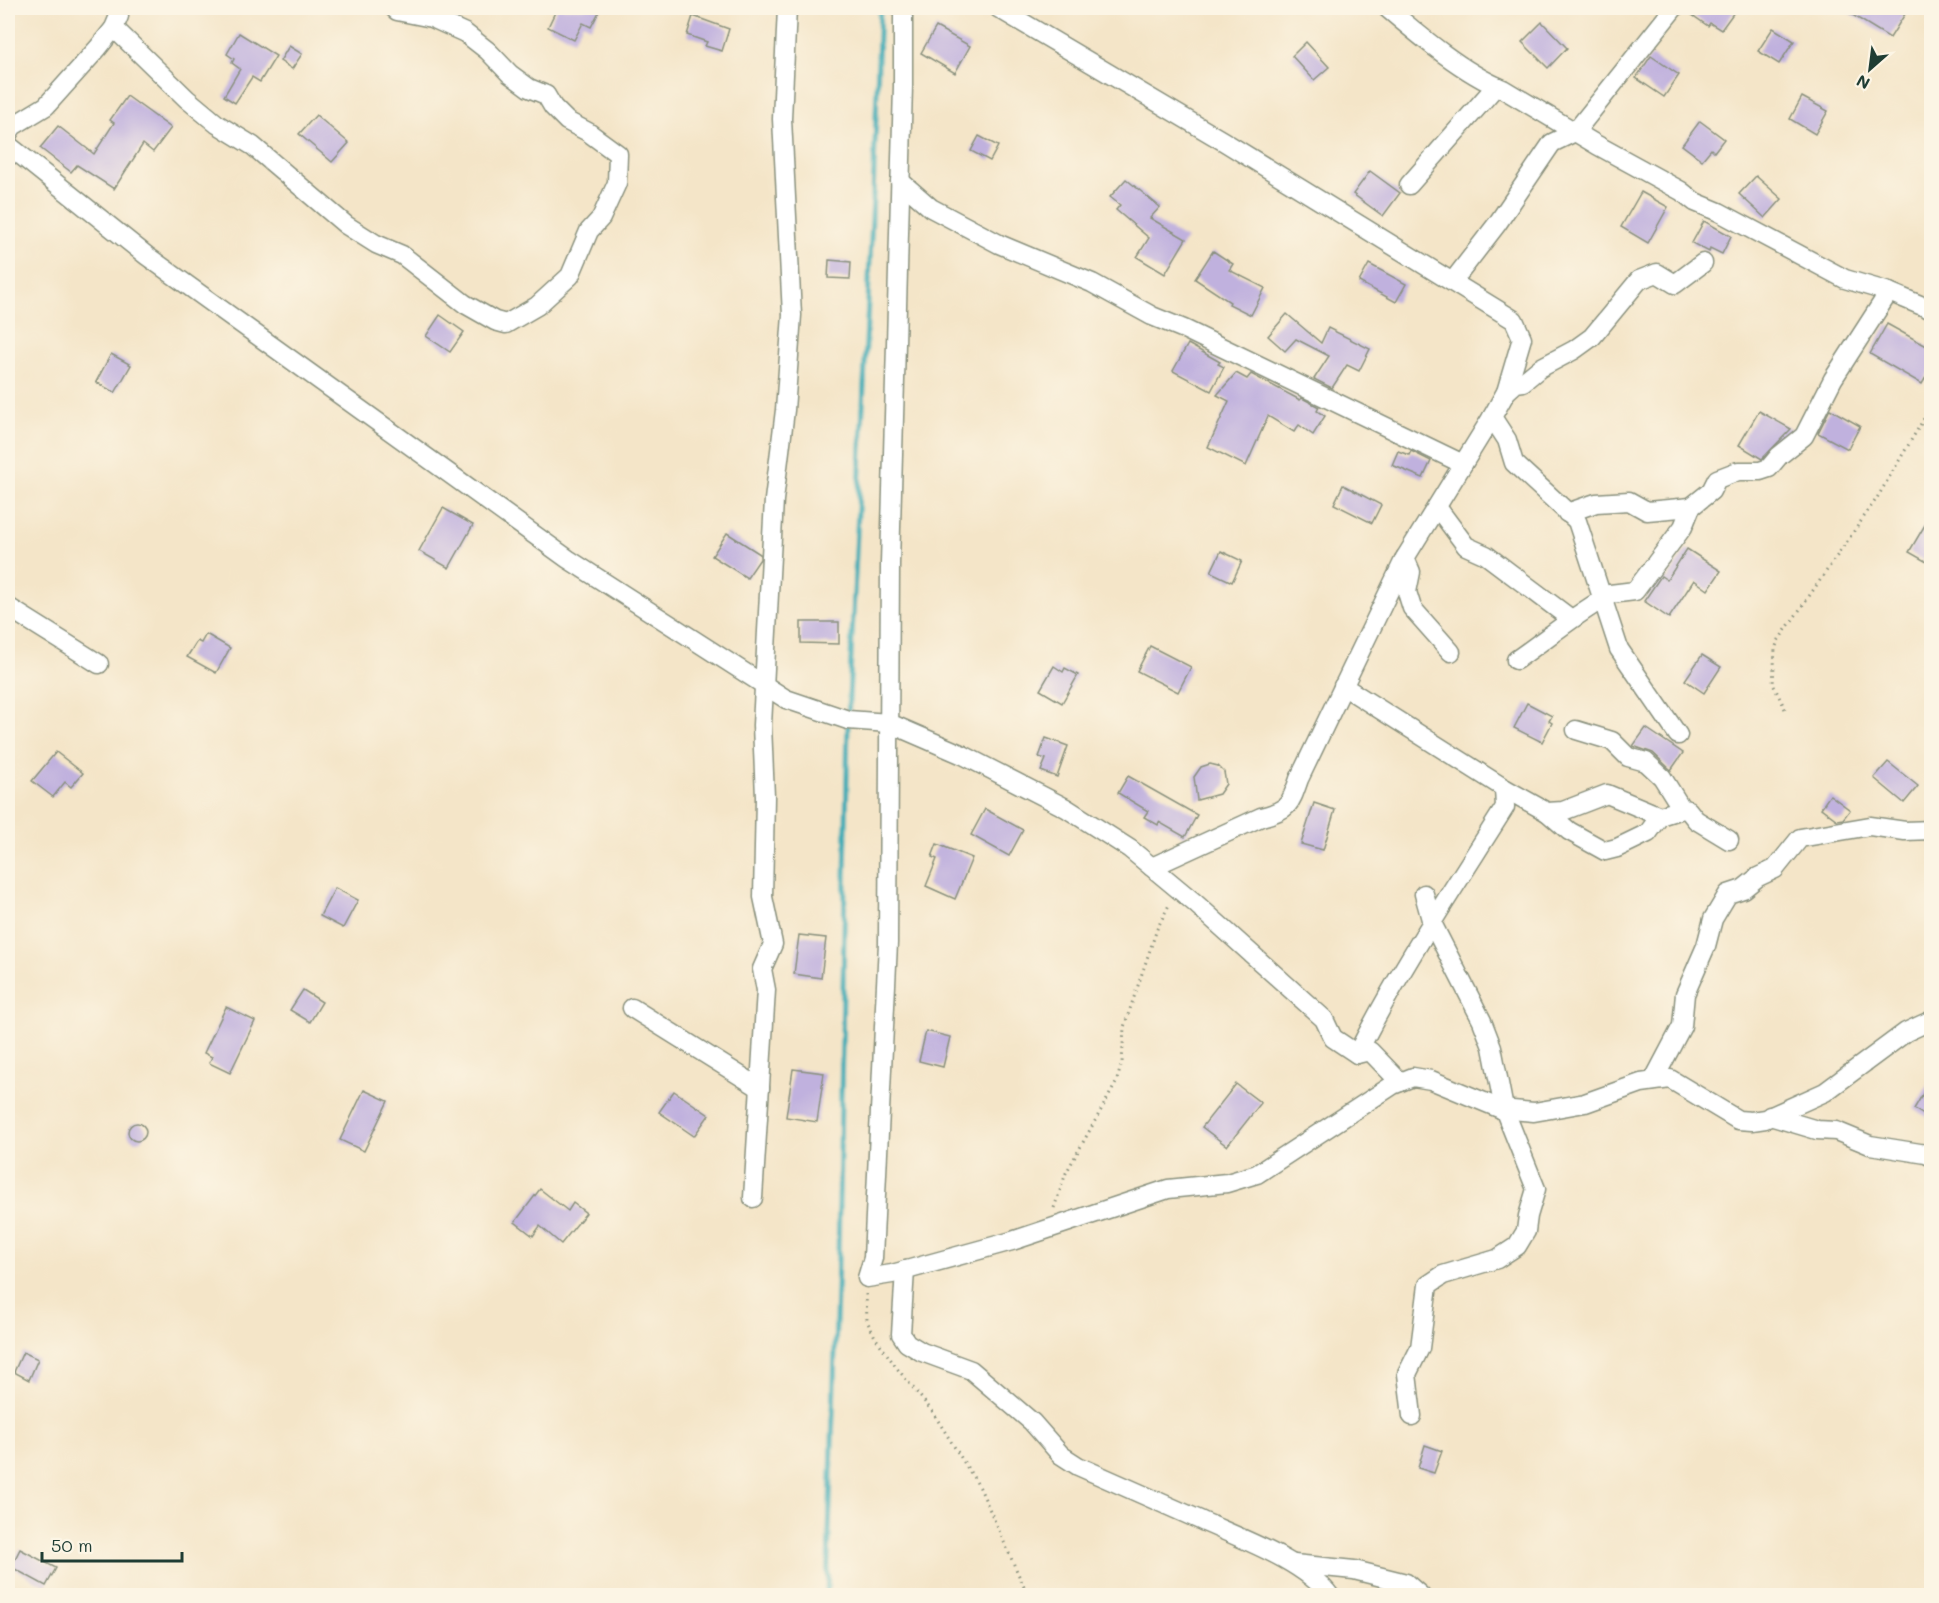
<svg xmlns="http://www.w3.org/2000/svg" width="1939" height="1603" font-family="Mali,sans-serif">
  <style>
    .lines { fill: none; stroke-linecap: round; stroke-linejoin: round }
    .stream { stroke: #3aabb6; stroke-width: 5 }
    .building { fill: #c0b1de }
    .minor-casing { stroke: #8a917e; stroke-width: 21 }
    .path { stroke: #8a917e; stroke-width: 3; stroke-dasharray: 1.5 4.5; stroke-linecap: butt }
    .minor { stroke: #fff; stroke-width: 18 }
  </style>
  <rect width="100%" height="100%" fill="#fcf5e5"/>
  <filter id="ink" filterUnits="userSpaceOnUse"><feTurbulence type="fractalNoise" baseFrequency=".0167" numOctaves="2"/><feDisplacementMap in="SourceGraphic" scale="12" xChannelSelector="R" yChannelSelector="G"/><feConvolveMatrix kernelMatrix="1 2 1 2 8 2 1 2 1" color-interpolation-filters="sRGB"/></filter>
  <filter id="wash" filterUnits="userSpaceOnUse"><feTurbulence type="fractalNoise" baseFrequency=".008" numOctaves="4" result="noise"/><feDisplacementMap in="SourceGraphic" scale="24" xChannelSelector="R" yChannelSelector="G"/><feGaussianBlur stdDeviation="1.35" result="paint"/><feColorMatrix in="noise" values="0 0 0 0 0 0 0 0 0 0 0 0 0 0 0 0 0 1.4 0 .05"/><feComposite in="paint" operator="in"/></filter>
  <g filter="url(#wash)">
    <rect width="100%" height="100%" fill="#f4e5c8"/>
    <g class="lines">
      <polyline class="stream" points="827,1596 838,1260 848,720 873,197 880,8"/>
    </g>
    <g id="blocks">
      <g class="building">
        <polygon points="556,8 601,8 591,27 583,23 574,40 548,27 557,8"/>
        <polygon points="1685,8 1737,8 1721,30 1710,23 1708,26 1685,10"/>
        <polygon points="1841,8 1894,8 1905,14 1890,38"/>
        <polygon points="693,16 729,29 722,51 705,46 707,42 687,35"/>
        <polygon points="1542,22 1567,48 1548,68 1522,42"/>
        <polygon points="936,27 970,46 955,73 921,53"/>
        <polygon points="1773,28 1794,41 1779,64 1758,51"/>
        <polygon points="239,33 276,56 260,82 252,77 235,103 224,96 240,69 232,63 234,59 227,54"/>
        <polygon points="1306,42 1329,67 1314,80 1292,56"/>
        <polygon points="289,46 302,54 292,69 280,61"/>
        <polygon points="1651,56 1679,75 1664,97 1636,78"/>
        <polygon points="127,96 171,128 153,152 143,144 114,189 77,165 71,172 40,148 58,126 94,154 114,123 110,120"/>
        <polygon points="1802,97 1828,111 1815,134 1790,119"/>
        <polygon points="316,115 349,143 332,162 299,134"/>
        <polygon points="1700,121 1724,139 1714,152 1711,149 1702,160 1682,145"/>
        <polygon points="979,136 998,146 990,161 971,151"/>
        <polygon points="1370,171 1400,193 1383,216 1353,194"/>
        <polygon points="1756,176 1782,199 1765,218 1739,194"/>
        <polygon points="1126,179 1160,207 1150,218 1186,239 1165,274 1137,257 1149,238 1116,210 1120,205 1110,197"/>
        <polygon points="1641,192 1668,207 1648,243 1621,227"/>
        <polygon points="1704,221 1731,236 1722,254 1710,248 1709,252 1692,243"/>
        <polygon points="1213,251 1233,264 1229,270 1265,288 1251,315 1229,304 1230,302 1195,279"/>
        <polygon points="829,260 851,262 850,279 828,278"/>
        <polygon points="1369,264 1406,284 1396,302 1359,282"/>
        <polygon points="1287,314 1321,343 1328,328 1370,349 1359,371 1347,365 1332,388 1314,379 1329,356 1296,339 1285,351 1268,336"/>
        <polygon points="440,315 464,332 450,352 426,336"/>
        <polygon points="1887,324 1932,349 1932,367 1922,384 1870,354"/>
        <polygon points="1188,344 1220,362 1218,364 1224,367 1211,391 1173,371"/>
        <polygon points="111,354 131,365 115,393 96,382"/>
        <polygon points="1236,373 1247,379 1251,374 1300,400 1302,398 1319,407 1317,411 1325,416 1313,435 1299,425 1294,432 1268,416 1246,466 1208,447 1229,401 1217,395"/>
        <polygon points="1830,409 1860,426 1848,449 1818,433"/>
        <polygon points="1759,411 1791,429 1762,459 1739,445"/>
        <polygon points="1398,451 1409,455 1411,451 1431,461 1423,478 1392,465"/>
        <polygon points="1343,485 1381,505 1372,523 1334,504"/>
        <polygon points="443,508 473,525 449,568 419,551"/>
        <polygon points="1932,513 1932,565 1909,552"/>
        <polygon points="727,533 760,554 760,559 747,578 712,556"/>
        <polygon points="1687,549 1721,571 1708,590 1694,580 1669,618 1644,601 1661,576 1667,580"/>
        <polygon points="1221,551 1242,561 1232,582 1211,572"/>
        <polygon points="801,622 839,622 839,644 801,643"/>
        <polygon points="206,634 230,648 216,673 187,657 197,641 201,643"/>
        <polygon points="1150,646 1191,667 1178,692 1137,671"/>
        <polygon points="1702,655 1721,667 1704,693 1685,680"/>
        <polygon points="1054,666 1063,672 1065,668 1078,675 1062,703 1040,690"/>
        <polygon points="1527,703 1552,716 1549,721 1552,723 1542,742 1514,728"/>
        <polygon points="1646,728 1683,753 1671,770 1653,753 1633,746"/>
        <polygon points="1046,738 1068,746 1057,777 1041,771 1046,759 1039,757"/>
        <polygon points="56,752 83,773 71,787 65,782 53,797 32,781"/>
        <polygon points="1888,762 1918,786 1904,803 1874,778"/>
        <polygon points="1210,764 1218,766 1224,772 1226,784 1219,794 1197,800 1194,777 1201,767"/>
        <polygon points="1128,776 1197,815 1185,837 1159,822 1158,825 1144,817 1148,811 1118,793"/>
        <polygon points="1830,795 1850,810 1843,819 1837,820 1821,808"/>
        <polygon points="1314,803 1335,810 1323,850 1301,844"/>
        <polygon points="985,809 1023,830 1009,856 971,835"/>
        <polygon points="937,844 972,858 955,899 926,886 937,859 932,857"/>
        <polygon points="335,888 358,900 343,928 320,916"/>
        <polygon points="799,935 826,938 821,978 794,974"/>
        <polygon points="303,990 322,1002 310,1022 290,1010"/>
        <polygon points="226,1007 255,1021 230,1073 209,1063 212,1057 204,1053"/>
        <polygon points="926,1031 950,1037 943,1067 919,1061"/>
        <polygon points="793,1069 824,1073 817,1122 786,1117"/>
        <polygon points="1932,1078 1932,1120 1914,1109"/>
        <polygon points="1236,1084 1261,1103 1227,1146 1202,1127"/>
        <polygon points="364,1090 388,1101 364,1151 340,1140"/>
        <polygon points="674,1091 709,1115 694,1136 659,1112"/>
        <circle cx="137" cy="1132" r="9"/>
        <polygon points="540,1189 568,1211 573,1203 586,1213 561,1244 540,1226 533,1236 515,1222"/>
        <polygon points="23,1352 38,1359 29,1380 14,1372"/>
        <polygon points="1425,1445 1442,1451 1434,1473 1418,1468"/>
        <polygon points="20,1549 56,1568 46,1586 11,1567"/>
      </g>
    </g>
  </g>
  <g filter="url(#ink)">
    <use href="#blocks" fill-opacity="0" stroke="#8a917e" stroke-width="1.5"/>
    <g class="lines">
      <g class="minor-casing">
        <g id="minor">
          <polyline points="903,8 903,86 890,564 888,943 873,1258 867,1278 892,1274 1012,1241 1168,1189 1227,1183 1257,1174 1393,1085 1413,1077 1431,1080 1501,1109 1534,1112 1585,1103 1641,1083 1670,1079 1738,1120 1752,1121 1765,1119 1825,1092 1906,1032 1932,1020"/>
          <polyline points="998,8 1223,141 1514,320 1522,338 1506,392 1492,417 1507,440 1514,463 1577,521 1619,649 1678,735"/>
          <path d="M 1387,8 C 1420,36 1462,72 1503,89 L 1597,145 L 1681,191 L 1695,202 L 1719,212 L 1845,279 L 1889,292 L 1932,310"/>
          <polyline points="114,28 187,99 217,124 253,146 346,225 376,244 402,255 465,304 495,321 506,324 537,306 570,276 589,231 601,218 617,183 618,154 588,132 567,121 553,107 546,95 529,88 510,74 488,51 465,33 432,18 397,11 394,8"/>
          <polyline points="8,134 13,126 46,106 98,48 114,28 119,16 117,8"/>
          <polyline points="8,145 147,256 568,559 786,699 848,720 889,723 963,755 1066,808 1130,849 1195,903 1324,1019 1333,1038 1357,1054 1370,1051 1400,1082"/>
          <polyline points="900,181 931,208 999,244 1092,283 1152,316 1184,329 1463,464"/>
          <polyline points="1409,185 1496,86"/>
          <polyline points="1453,281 1497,224 1552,143 1575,132 1674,8"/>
          <polyline points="1506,392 1516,383 1523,382 1540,368 1574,350 1592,337 1639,280 1657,273 1675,284 1703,263"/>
          <polyline points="1437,507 1466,546 1486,555 1571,619"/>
          <polyline points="1567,513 1596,503 1629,501 1647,511 1691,507"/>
          <polyline points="1405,558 1411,572 1407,592 1412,608 1451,652"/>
          <polyline points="1602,595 1635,591 1683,527 1691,507 1711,491 1717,479 1738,471 1760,471 1769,468 1779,456 1804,436 1833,379 1889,292"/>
          <polyline points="8,607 99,664"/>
          <path d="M 1516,660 C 1545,640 1572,617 1603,599"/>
          <polyline points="1343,686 1504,788 1547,812 1563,811 1607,794 1660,816 1682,809 1688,810 1696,820 1729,840"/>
          <polyline points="1576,730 1612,741 1628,757 1646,762 1662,777 1682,809"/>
          <polyline points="1547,812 1569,831 1605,851 1617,848 1648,833 1660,816"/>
          <path d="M 1152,867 L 1261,817 C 1289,810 1290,805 1299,779 L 1405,558 L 1492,417"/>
          <polyline points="632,1008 760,1088"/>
          <path d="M 1357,1054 C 1400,968 1454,888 1505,807 L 1504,788"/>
          <polyline points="1653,1081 1682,1026 1685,994 1706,946 1713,919 1728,894 1743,889 1758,877 1775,869 1800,838 1870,826 1905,831 1932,830"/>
          <polyline points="1770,1116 1817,1130 1836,1131 1870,1145 1926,1154 1932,1157"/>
          <polyline points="753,1198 766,990 762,969 773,944 763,897 765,797 762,725 774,500 785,410 792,315 782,119 787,8"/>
          <path d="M 905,1270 L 901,1334 L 907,1343 L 922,1352 L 971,1370 L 1032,1422 L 1061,1455 L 1078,1466 C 1119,1484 1159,1502 1200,1520 C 1239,1538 1305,1561 1330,1596"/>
          <polyline points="1412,1416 1407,1374 1420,1348 1428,1285 1443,1275 1497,1259 1517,1246 1526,1231 1528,1216 1536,1189 1504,1109 1492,1047 1482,1021 1432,923 1424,894"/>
          <polyline points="1294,1564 1354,1570 1406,1583 1421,1596"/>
        </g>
      </g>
      <g class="path">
        <polyline points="1785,709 1773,684 1775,649 1778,641 1877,498 1932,405"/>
        <polyline points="1054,1208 1066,1173 1116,1083 1122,1063 1124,1027 1157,929 1170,903"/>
        <polyline points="866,1294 867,1321 875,1337 896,1367 932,1411 980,1488 1028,1596"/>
      </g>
      <use href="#minor" class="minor"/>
    </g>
  </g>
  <rect width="1939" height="1603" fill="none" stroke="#fcf5e5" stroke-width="30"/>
  <g transform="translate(1870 69) rotate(208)" stroke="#fcf5e5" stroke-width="4.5" paint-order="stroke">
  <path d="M0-4.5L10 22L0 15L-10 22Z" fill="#1f3d34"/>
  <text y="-9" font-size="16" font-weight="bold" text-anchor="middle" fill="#1f3d34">N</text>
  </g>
  <path d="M42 1552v9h140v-9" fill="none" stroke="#1f3d34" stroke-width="3"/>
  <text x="51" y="1552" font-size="18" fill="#1f3d34" stroke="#fcf5e5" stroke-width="4.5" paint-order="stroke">50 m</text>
</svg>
